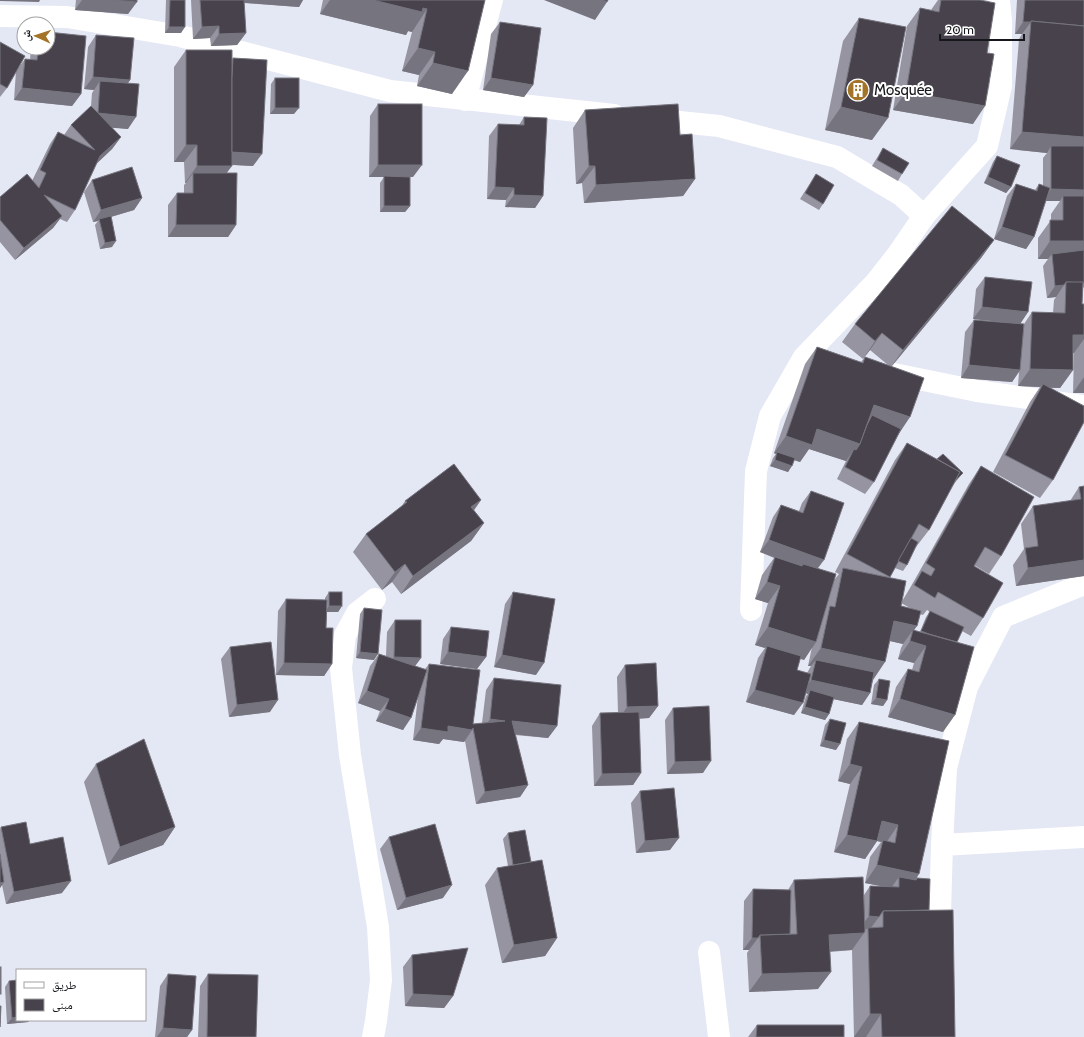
<svg xmlns="http://www.w3.org/2000/svg" width="1084" height="1037" font-family="Cabin,'Noto Naskh Arabic',sans-serif">
  <style>
    .lines { fill: none; stroke-linecap: round; stroke-linejoin: round }
    .minor { stroke: #fff; stroke-width: 22 }
    .wall { fill: #9694a0; fill-rule: evenodd }
    .shaded-wall { fill: #76747e }
    .building { fill: #47424c; stroke: #76747e }
    .labels { text-anchor: middle; stroke-width: 4; stroke-linejoin: round; paint-order: stroke }
    .poi-label { font-size: 15px; fill: #16171b; stroke: #fff; text-anchor: start }
  </style>
  <rect width="100%" height="100%" fill="#e4e7f4"/>
  <g class="lines">
    <g class="minor">
      <polyline points="0,16 67,17 180,36 390,91 614,115"/>
      <polyline points="465,100 492,0"/>
      <polyline points="650,119 719,126 837,157 901,195 924,216 987,146 1001,86 1001,21 999,0"/>
      <polyline points="894,374 977,391 1084,406"/>
      <polyline points="751,610 756,471 770,416 804,357 876,282 898,254 924,216"/>
      <polyline points="942,845 1084,837"/>
      <polyline points="941,940 940,914 942,845 946,768 967,687 1003,617 1084,584"/>
      <polyline points="709,952 719,1037"/>
      <polyline points="373,1037 376,1021 381,980 378,927 350,755 341,668 345,635 357,613 375,599"/>
    </g>
  </g>
  <g class="wall">
    <polygon points="76,0 137,0 128,14 75,10"/>
    <polygon points="166,0 185,0 181,33 165,33"/>
    <polygon points="191,0 303,0 299,7 244,3 246,33 237,45 211,46 210,38 193,39"/>
    <polygon points="323,0 485,0 452,94 417,86 419,75 402,71 412,32 408,31 406,35 320,14"/>
    <polygon points="938,0 980,0 973,124 893,110 907,26 920,8 931,10"/>
    <polygon points="1017,0 1084,0 1084,287 1083,288 1082,304 1084,304 1084,393 1073,393 1074,353 1073,353 1073,370 1060,388 1049,388 1053,480 1040,498 993,472 1030,402 1040,387 1018,386 1019,372 1012,382 961,378 965,332 974,320 1024,324 1032,312 1053,313 1054,300 1056,297 1047,298 1043,266 1048,259 1038,259 1038,238 1051,220 1051,214 1060,201 1045,201 1034,237 1026,249 994,239 1007,196 1016,184 1035,190 1039,184 1043,186 1043,158 1047,153 1010,149 1019,39 1022,34 1015,34"/>
    <polygon points="859,18 872,140 825,130 843,41"/>
    <polygon points="500,22 533,85 524,97 483,90 491,34"/>
    <polygon points="96,35 130,80 128,83 128,129 111,127 121,137 112,149 97,163 75,210 67,222 60,219 53,228 15,260 0,242 0,197 32,181 50,144 58,132 64,135 71,125 91,106 92,93 94,90 84,89 88,47"/>
    <polygon points="0,42 7,88 0,97"/>
    <polygon points="31,48 48,48 81,94 72,106 14,100 16,71 25,59 30,60"/>
    <polygon points="186,50 232,60 233,58 253,166 232,165 226,173 236,225 228,237 168,237 168,205 177,193 184,193 184,185 186,183 185,183 184,162 174,162 174,67"/>
    <polygon points="275,78 294,114 270,114 271,84"/>
    <polygon points="378,104 413,177 410,177 410,206 405,212 380,212 380,183 384,177 369,177 370,116"/>
    <polygon points="585,110 680,135 695,179 683,196 584,203 582,183 576,184 573,128"/>
    <polygon points="524,117 543,196 535,208 505,207 506,200 487,199 489,136 498,124 519,125"/>
    <polygon points="883,148 902,174 898,181 872,166"/>
    <polygon points="997,156 1011,187 1006,193 984,183 993,162"/>
    <polygon points="816,174 823,204 819,210 800,199"/>
    <polygon points="92,180 142,198 134,210 111,217 112,247 100,249 95,225 98,221 93,222 84,192"/>
    <polygon points="994,240 981,258 892,366 898,435 874,482 865,494 837,479 846,461 809,449 800,462 794,460 788,472 770,466 773,458 776,454 774,453 805,364 817,347 861,362 865,357 888,365 870,350 863,359 842,342 855,324"/>
    <polygon points="985,277 1028,312 1020,324 973,319 976,289"/>
    <path d="M 907,443 L 963,473 L 953,485 L 929,530 L 916,547 L 915,547 L 907,565 L 903,571 L 895,568 L 889,578 L 901,606 L 912,609 L 901,603 L 910,588 L 914,581 L 969,484 L 981,466 L 1001,556 L 989,574 L 974,565 L 974,566 L 983,618 L 971,636 L 962,631 L 957,642 L 943,732 L 888,717 L 896,687 L 908,669 L 912,670 L 914,663 L 898,659 L 901,648 L 903,644 L 890,641 L 873,679 L 870,693 L 862,705 L 833,699 L 829,714 L 825,720 L 801,713 L 806,696 L 808,694 L 805,693 L 794,715 L 746,702 L 758,658 L 765,648 L 755,645 L 768,603 L 755,599 L 762,575 L 774,558 L 760,552 L 773,517 L 781,505 L 799,511 L 802,503 L 811,491 L 818,568 L 835,579 L 839,574 L 835,572 L 895,460 ZM 927,610 L 930,612 L 926,617 L 920,632 L 914,630 L 920,614 L 923,615 ZM 812,647 L 808,666 L 811,666 L 807,673 L 797,670 L 800,658 L 804,660 Z"/>
    <polygon points="1084,486 1084,576 1016,586 1013,565 1024,549 1021,524 1033,506 1070,501 1079,487"/>
    <polygon points="481,500 474,510 484,523 471,541 401,594 392,582 382,590 353,552 366,534 401,507 405,501"/>
    <polygon points="329,592 342,606 338,612 327,612 326,628 332,664 324,676 276,675 278,611 286,599 325,600 325,598"/>
    <polygon points="513,592 536,675 494,667 505,604"/>
    <polygon points="364,608 374,660 356,658 360,614"/>
    <polygon points="395,620 421,658 415,666 425,669 429,664 473,724 482,723 486,690 494,678 557,726 548,738 515,735 528,785 520,797 476,804 465,741 464,742 443,739 439,744 413,740 418,696 403,730 376,721 380,711 358,703 370,666 379,654 386,656 387,632"/>
    <polygon points="451,627 486,657 477,669 440,664 443,639"/>
    <polygon points="230,647 270,712 229,717 221,659"/>
    <polygon points="625,665 658,706 649,718 639,719 641,773 633,785 594,786 592,726 600,713 618,713 617,677"/>
    <polygon points="879,679 887,700 883,706 871,704 874,685"/>
    <polygon points="673,708 703,773 667,774 665,720"/>
    <polygon points="830,719 836,750 820,746 825,725"/>
    <polygon points="859,722 949,741 917,878 929,910 955,1037 854,1037 852,950 830,952 818,989 749,992 747,953 749,950 743,950 744,901 753,889 788,890 794,880 864,895 870,886 881,886 865,883 870,857 881,842 877,841 865,859 834,852 850,784 838,781 847,739"/>
    <polygon points="96,764 175,827 163,845 108,865 84,782"/>
    <polygon points="640,791 670,850 636,853 631,803"/>
    <polygon points="1,827 30,844 62,893 6,904 2,885 0,888 0,829"/>
    <polygon points="508,833 531,862 557,938 545,956 502,963 485,885 497,868 508,866 503,839"/>
    <polygon points="389,837 443,898 397,910 380,849"/>
    <polygon points="412,955 453,996 444,1008 405,1006 403,967"/>
    <polygon points="168,974 192,1030 187,1037 155,1037 160,986"/>
    <polygon points="208,974 256,1037 198,1037 200,986"/>
    <polygon points="9,981 17,1020 30,1020 28,1022 7,1024 5,987"/>
    <polygon points="757,1025 844,1037 748,1037"/>
  </g>
  <g class="shaded-wall">
    <polygon points="0,0 40,0 39,2 0,1"/>
    <polygon points="82,0 111,0 137,2 128,14 75,10"/>
    <polygon points="236,0 303,0 299,7 235,2"/>
    <polygon points="330,0 373,0 423,8 427,9 412,32 408,31 406,35 320,14"/>
    <polygon points="544,0 602,0 607,2 595,20"/>
    <polygon points="1023,22 1031,22 1022,34 1015,34"/>
    <polygon points="219,26 210,38 193,39 202,27"/>
    <polygon points="169,27 185,27 181,33 165,33"/>
    <polygon points="246,33 237,45 211,46 219,34"/>
    <polygon points="418,48 435,52 419,75 402,71"/>
    <polygon points="433,63 468,71 452,94 417,86"/>
    <polygon points="93,77 130,80 122,92 100,81 94,90 84,89"/>
    <polygon points="491,78 533,85 524,97 483,90"/>
    <polygon points="22,88 81,94 72,106 14,100"/>
    <polygon points="906,92 985,106 973,124 893,110"/>
    <polygon points="841,107 888,118 872,140 825,130"/>
    <polygon points="275,108 299,108 294,114 270,114"/>
    <polygon points="98,113 136,117 128,129 89,126"/>
    <polygon points="1022,132 1084,137 1084,155 1051,146 1047,153 1010,149"/>
    <polygon points="121,137 112,149 92,168 100,156"/>
    <polygon points="186,145 197,145 184,162 174,162"/>
    <polygon points="228,152 262,154 253,166 219,164"/>
    <polygon points="378,165 422,165 413,177 369,177"/>
    <polygon points="197,166 232,166 219,183 193,173 186,183 185,183"/>
    <polygon points="589,166 595,166 582,183 576,184"/>
    <polygon points="988,177 1011,187 1006,193 984,183"/>
    <polygon points="695,179 683,196 584,203 596,185"/>
    <polygon points="495,187 514,188 506,200 487,199"/>
    <polygon points="1051,189 1084,190 1084,202 1063,196 1060,201 1043,201"/>
    <polygon points="514,195 543,196 535,208 505,207"/>
    <polygon points="142,198 134,210 100,220 99,219 98,221 93,222 101,210"/>
    <polygon points="384,206 410,206 405,212 380,212"/>
    <polygon points="62,216 53,228 15,260 24,248"/>
    <polygon points="176,225 236,225 228,237 168,237"/>
    <polygon points="1002,227 1034,237 1026,249 994,239"/>
    <polygon points="994,240 981,258 891,367 903,350"/>
    <polygon points="116,241 112,247 100,249 105,243"/>
    <polygon points="1050,241 1084,241 1084,258 1052,254 1048,259 1038,259"/>
    <polygon points="1064,285 1056,297 1047,298 1055,286"/>
    <polygon points="982,307 1028,312 1020,324 973,319"/>
    <polygon points="882,333 870,350 863,359 875,341"/>
    <polygon points="1073,335 1084,335 1084,339 1074,353 1061,353"/>
    <polygon points="969,365 1020,370 1012,382 961,378"/>
    <polygon points="1030,369 1073,370 1060,388 1041,387 1043,384 1040,387 1018,386"/>
    <polygon points="1084,377 1084,393 1073,393"/>
    <polygon points="874,405 910,417 898,435 872,415 866,424"/>
    <polygon points="817,429 860,444 848,461 854,449 846,461 809,449 800,462 776,454 777,452 776,454 774,453 786,436"/>
    <polygon points="775,460 792,466 788,472 770,466"/>
    <polygon points="481,500 469,517 471,507"/>
    <polygon points="484,523 471,541 401,594 413,576"/>
    <polygon points="769,540 824,560 815,572 802,566 803,564 800,567 760,552"/>
    <polygon points="1084,560 1084,576 1016,586 1028,568"/>
    <polygon points="405,564 392,582 382,590 395,572"/>
    <polygon points="767,582 780,586 768,603 755,599"/>
    <polygon points="329,606 342,606 338,612 325,612"/>
    <polygon points="894,621 917,626 912,633 913,630 903,644 881,639"/>
    <polygon points="768,627 816,642 804,660 766,648 767,646 765,648 755,645"/>
    <polygon points="910,641 926,646 914,663 898,659"/>
    <polygon points="821,648 885,662 873,680 816,660 811,666 808,666"/>
    <polygon points="360,652 378,654 374,660 356,658"/>
    <polygon points="448,652 486,657 477,669 440,664"/>
    <polygon points="502,655 544,663 536,675 494,667"/>
    <polygon points="394,657 421,658 412,670 386,669"/>
    <polygon points="284,663 332,664 324,676 276,675"/>
    <polygon points="811,680 870,693 862,705 809,694 810,690 808,694 803,692"/>
    <polygon points="755,690 803,703 794,715 746,702"/>
    <polygon points="367,691 389,699 380,711 358,703"/>
    <polygon points="876,698 887,700 883,706 871,704"/>
    <polygon points="900,699 955,715 943,732 888,717"/>
    <polygon points="278,700 270,712 229,717 237,705"/>
    <polygon points="658,706 649,718 619,719 627,707"/>
    <polygon points="805,707 829,714 825,720 801,713"/>
    <polygon points="385,709 411,718 403,730 376,721"/>
    <polygon points="490,719 505,721 482,731"/>
    <polygon points="512,721 557,726 548,738 504,733"/>
    <polygon points="448,726 472,730 464,742 443,739 439,744 413,740 421,728"/>
    <polygon points="824,740 840,744 836,750 820,746"/>
    <polygon points="711,761 703,773 667,774 675,762"/>
    <polygon points="850,764 862,767 850,784 838,781"/>
    <polygon points="641,773 633,785 594,786 602,774"/>
    <polygon points="528,785 520,797 476,804 485,792"/>
    <polygon points="882,821 898,825 886,843 883,840 881,842 869,839"/>
    <polygon points="175,827 163,845 108,865 120,847"/>
    <polygon points="847,835 877,841 865,859 834,852"/>
    <polygon points="679,838 670,850 636,853 645,841"/>
    <polygon points="877,865 919,874 907,892 899,887 899,877 891,888 865,883"/>
    <polygon points="71,881 62,893 6,904 14,892"/>
    <polygon points="4,882 0,888 0,883"/>
    <polygon points="452,885 443,898 397,910 406,898"/>
    <polygon points="869,916 879,917 870,929 868,928 867,929 860,928"/>
    <polygon points="864,933 852,950 817,952 829,935"/>
    <polygon points="557,938 545,956 502,963 514,945"/>
    <polygon points="752,938 758,938 749,950 743,950"/>
    <polygon points="831,972 818,989 749,992 762,974"/>
    <polygon points="413,994 453,996 444,1008 405,1006"/>
    <polygon points="870,1014 881,1014 866,1037 854,1037"/>
    <polygon points="17,1017 17,1020 30,1020 28,1022 7,1024 12,1018"/>
    <polygon points="163,1028 192,1030 187,1037 157,1037"/>
  </g>
  <g class="building">
    <polygon points="111,0 137,0 137,2"/>
    <polygon points="170,0 185,0 185,27 169,27"/>
    <polygon points="200,0 244,0 246,33 219,34 219,26 202,27"/>
    <polygon points="373,0 485,0 468,71 433,63 435,52 418,48 427,9 423,8 422,12"/>
    <polygon points="602,0 608,0 607,2"/>
    <polygon points="941,0 980,0 995,3 987,53 994,54 985,106 906,92 920,8 939,12"/>
    <polygon points="1025,0 1084,0 1084,26 1031,21 1031,22 1023,22"/>
    <polygon points="859,18 906,27 888,118 841,107"/>
    <polygon points="1031,21 1084,26 1084,137 1022,132"/>
    <polygon points="500,22 541,28 533,85 491,78"/>
    <polygon points="48,32 86,36 81,94 22,88 25,59 37,60 38,48 48,48"/>
    <polygon points="96,35 134,38 130,80 93,77"/>
    <polygon points="0,42 25,56 7,88 0,84"/>
    <polygon points="186,50 232,50 232,166 197,166 197,145 186,145"/>
    <polygon points="233,58 267,60 262,154 232,152 232,78"/>
    <rect x="275" y="78" width="24" height="30"/>
    <polygon points="100,81 139,84 136,117 98,113 121,137 100,156 75,210 44,195 62,216 24,248 0,220 0,197 27,174 39,188 46,173 40,170 58,132 95,150 71,125 91,106 98,113"/>
    <rect x="378" y="104" width="44" height="61"/>
    <polygon points="678,104 680,135 692,134 695,179 596,185 595,166 589,166 585,110"/>
    <polygon points="524,117 547,118 543,196 514,195 514,188 495,187 498,124 524,125"/>
    <polygon points="1051,146 1084,146 1084,190 1051,189"/>
    <polygon points="883,148 909,163 902,174 877,160"/>
    <polygon points="997,156 1020,165 1011,187 988,177"/>
    <polygon points="132,167 142,198 101,210 92,180"/>
    <polygon points="193,173 237,173 236,225 176,225 177,193 193,193"/>
    <polygon points="816,174 834,185 823,204 805,193"/>
    <polygon points="384,176 410,177 410,206 384,206"/>
    <polygon points="1016,184 1037,191 1039,184 1050,188 1034,237 1002,227"/>
    <polygon points="1063,196 1084,196 1084,241 1050,241 1050,220 1063,220"/>
    <polygon points="952,206 994,240 903,350 882,333 875,341 855,324"/>
    <polygon points="111,216 116,241 105,243 99,219"/>
    <polygon points="1084,250 1084,283 1066,282 1064,285 1055,286 1052,254"/>
    <polygon points="985,277 1032,282 1028,312 982,307"/>
    <polygon points="1066,282 1083,282 1082,304 1084,304 1084,335 1073,335 1073,370 1030,369 1032,312 1065,313"/>
    <polygon points="974,320 1024,324 1020,370 969,365"/>
    <polygon points="817,347 863,363 865,357 924,378 910,417 874,405 860,444 817,429 812,445 786,436"/>
    <polygon points="1043,384 1084,406 1084,422 1053,480 1005,455"/>
    <polygon points="872,415 901,429 874,482 845,467 854,449 856,450 860,444 867,425"/>
    <polygon points="907,443 960,472 929,530 919,524 890,577 847,554"/>
    <polygon points="777,452 795,458 792,466 775,460"/>
    <polygon points="943,454 963,473 955,481 960,472 937,459"/>
    <polygon points="454,464 481,500 471,507 484,523 413,576 405,564 395,572 366,534 407,502 405,501"/>
    <polygon points="981,466 1034,497 1001,556 985,547 974,566 1003,583 983,618 938,592 935,598 914,585 922,571 931,576 935,569 926,563"/>
    <polygon points="1084,486 1084,560 1028,568 1025,548 1038,546 1033,506 1081,499 1079,487"/>
    <polygon points="811,491 844,503 824,560 769,540 781,505 803,513"/>
    <polygon points="911,538 918,542 907,565 898,561"/>
    <polygon points="775,557 802,566 803,564 836,574 816,642 768,627 780,586 767,582"/>
    <polygon points="843,568 906,581 901,606 921,611 917,626 894,621 885,662 821,648 830,606 835,607"/>
    <rect x="329" y="592" width="13" height="14"/>
    <polygon points="513,592 555,599 544,663 502,655"/>
    <polygon points="286,599 327,600 326,628 333,628 332,664 284,663"/>
    <polygon points="364,608 382,610 378,654 360,652"/>
    <polygon points="930,611 964,627 957,642 929,634 921,631"/>
    <polygon points="395,620 421,620 421,658 394,657"/>
    <polygon points="451,627 489,631 486,657 448,652"/>
    <polygon points="913,630 974,647 955,715 900,699 908,669 919,672 926,646 910,641"/>
    <polygon points="271,642 278,700 237,705 230,647"/>
    <polygon points="767,646 801,656 797,670 811,674 803,703 755,690"/>
    <polygon points="379,654 427,670 411,718 385,709 389,699 367,691"/>
    <polygon points="816,660 874,672 870,693 811,680"/>
    <polygon points="656,663 658,706 627,707 625,665"/>
    <polygon points="429,664 480,670 473,724 505,721 490,719 494,678 561,685 557,726 512,721 528,785 485,792 473,728 472,730 448,726 448,732 421,728"/>
    <polygon points="879,679 890,681 887,700 876,698"/>
    <polygon points="810,690 834,697 829,714 805,707"/>
    <polygon points="709,706 711,761 675,762 673,708"/>
    <polygon points="639,712 641,773 602,774 600,713"/>
    <polygon points="830,719 846,723 840,744 824,740"/>
    <polygon points="859,722 949,741 919,874 877,865 883,840 895,843 898,825 882,821 877,841 847,835 862,767 850,764"/>
    <polygon points="144,739 175,827 120,847 96,764"/>
    <polygon points="674,788 679,838 645,841 640,791"/>
    <polygon points="26,822 30,844 63,837 71,881 14,892 1,827"/>
    <polygon points="435,824 452,885 406,898 389,837"/>
    <polygon points="525,830 531,862 513,865 508,833"/>
    <polygon points="0,854 4,882 0,883"/>
    <polygon points="542,860 557,938 514,945 497,868"/>
    <polygon points="863,877 865,931 864,933 829,935 831,972 762,974 760,935 797,934 794,880"/>
    <polygon points="899,877 916,880 917,878 930,879 929,910 883,911 879,917 869,916 870,886 899,887"/>
    <polygon points="753,889 791,890 790,934 760,935 758,938 752,938"/>
    <polygon points="953,910 955,1037 882,1037 881,1014 870,1014 868,928 883,927 883,911"/>
    <polygon points="468,948 453,996 413,994 412,955"/>
    <rect x="0" y="967" width="1" height="27"/>
    <polygon points="168,974 196,976 192,1030 163,1028"/>
    <polygon points="208,974 258,975 256,1037 207,1037"/>
    <polygon points="17,980 17,1017 12,1018 9,981"/>
    <polygon points="0,1006 1,1006 0,1027"/>
    <polygon points="757,1025 844,1025 844,1037 756,1037"/>
  </g>
  <defs>
    <g id="building-disc" transform="scale(1.15)"><circle r="9.5" fill="#a37327" stroke="#fff"/><path d="M-4-6H4V6H1V3H-1V6H-4ZM-2.5-4.3h1.7v1.8h-1.7ZM.8-4.3h1.7v1.8H.8ZM-2.5-1h1.7V.8h-1.7ZM.8-1h1.7V.8H.8Z" fill="#fff"/></g>
  </defs>
  <g fill-rule="evenodd">
    <use href="#building-disc" x="858" y="90"/>
  </g>
  <g class="labels">
    <g class="poi-label">
      <text x="874" y="95">Mosquée</text>
    </g>
  </g>
  <rect x="16" y="969" width="130" height="52" fill="#ffffff" stroke="#a2a2a4"/>
  <rect x="24" y="982" width="20" height="6" fill="#ffffff" stroke="#a2a2a4"/>
  <text x="52" y="989" font-size="12" fill="#16171b">طريق</text>
  <rect x="24" y="999" width="20" height="12" fill="#47424c" stroke="#a2a2a4"/>
  <text x="52" y="1009" font-size="12" fill="#16171b">مبنى</text>
  <g transform="translate(36 36) rotate(273)"><circle r="19" fill="#ffffff" stroke="#a2a2a4"/>
  <path d="M0-3L7 15L0 10L-7 15Z" fill="#a37327"/>
  <text y="-6" font-size="11" font-weight="bold" text-anchor="middle" fill="#16171b">ش</text>
  </g>
  <path d="M940 34v6h84v-6" fill="none" stroke="#16171b" stroke-width="2"/>
  <text x="946" y="34" font-size="12" fill="#16171b" stroke="#ffffff" stroke-width="3" paint-order="stroke">20 m</text>
</svg>
